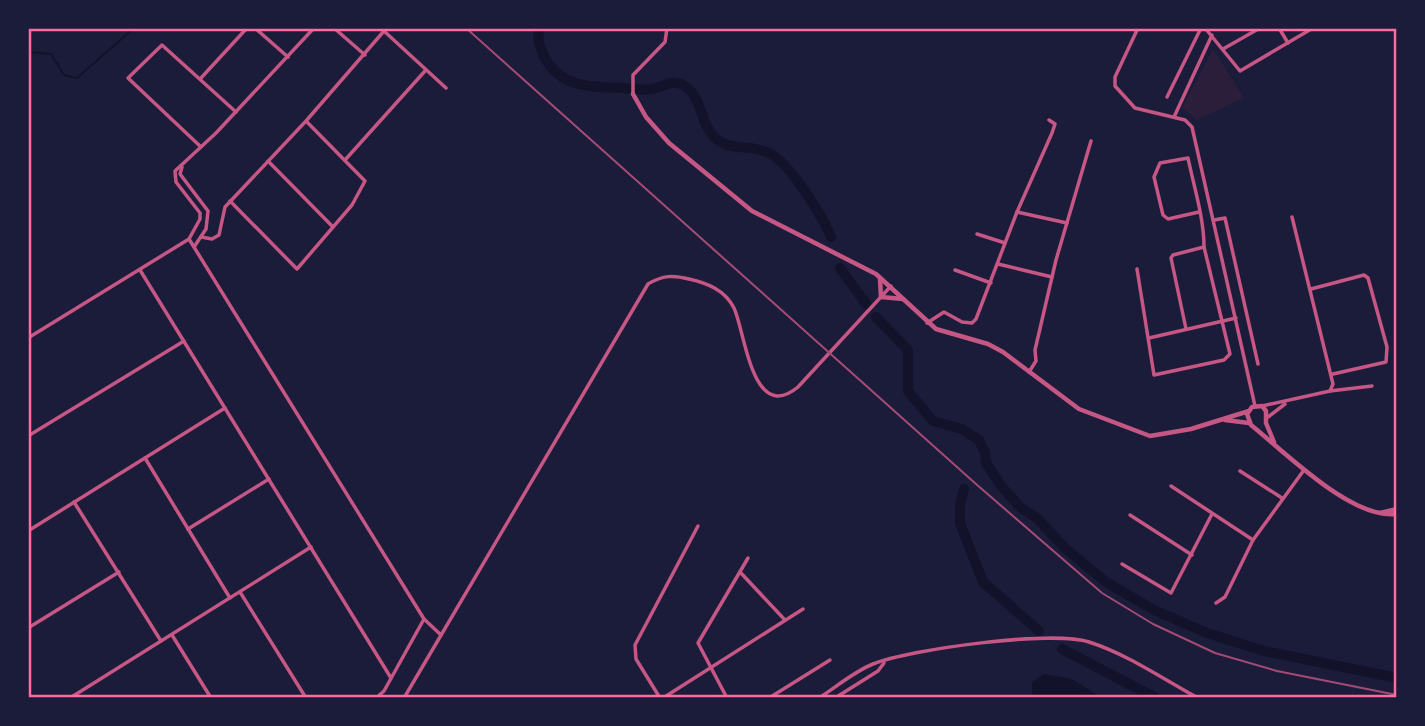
<svg xmlns="http://www.w3.org/2000/svg" width="1425" height="726" font-family="'Work Sans',sans-serif">
  <style>
    .green { fill: #2a1e3b }
    .water { fill: #12122b }
    .lines { fill: none; stroke-linecap: round; stroke-linejoin: round }
    .stream { stroke: #12122b; stroke-width: 2 }
    .river { stroke: #12122b; stroke-width: 10 }
    .minor { stroke: #c65784; stroke-width: 3.5 }
    .tertiary { stroke: #c65784; stroke-width: 4.5 }
    .rail { stroke: #a44b75; stroke-width: 2 }
    .neatline { fill: none; stroke: #ff6b9d; stroke-width: 2.5 }
  </style>
  <rect width="100%" height="100%" fill="#1b1b3a"/>
  <polygon class="green" points="1213,49 1244,98 1197,120 1182,108"/>
  <polygon class="water" points="1044,674 1072,679 1102,698 1032,698 1032,682"/>
  <g class="lines">
    <polyline class="stream" points="28,52 51,54 64,75 77,78 134,28"/>
    <g class="river">
      <path d="M 540,28 C 536,39 540,48 545,58 C 562,89 593,87 624,88 C 634,89 647,91 656,88 C 666,86 670,80 681,84 C 703,94 699,122 714,137 C 729,151 747,145 764,151 C 788,158 821,214 831,237"/>
      <polyline points="840,268 866,304"/>
      <polyline points="876,317 908,350 908,391 933,421 962,429 979,440 985,452 986,463 1002,487 1021,508 1037,518 1065,548 1106,582 1154,610 1207,633 1264,651 1397,678"/>
      <polyline points="964,489 960,505 960,523 983,582 1039,631"/>
      <polyline points="1062,649 1156,698"/>
    </g>
    <g class="minor">
      <polyline points="255,28 288,57"/>
      <polyline points="334,28 365,55"/>
      <polyline points="1138,28 1115,77 1115,86 1135,108 1185,120 1192,127 1255,406"/>
      <polyline points="1205,28 1240,71 1313,28"/>
      <polyline points="1279,28 1288,43"/>
      <polyline points="1223,49 1260,28"/>
      <polyline points="201,78 247,28"/>
      <polyline points="633,94 633,75 665,42 667,28"/>
      <polyline points="1167,97 1201,28"/>
      <polyline points="1174,117 1212,35"/>
      <polyline points="201,147 128,78 162,45 236,112"/>
      <polyline points="345,160 425,71"/>
      <polyline points="268,161 333,227"/>
      <polyline points="182,167 180,174 208,211 206,229 194,247"/>
      <polyline points="230,201 297,269 352,205 365,181 307,122"/>
      <polyline points="1017,212 1067,223"/>
      <polyline points="1214,220 1225,218 1258,364"/>
      <polyline points="977,234 1005,243"/>
      <polyline points="201,237 212,239 219,235 225,207 306,121 384,31 446,88"/>
      <polyline points="189,239 424,619 441,635"/>
      <polyline points="998,264 1052,277"/>
      <path d="M 1137,269 L 1154,375 L 1224,360 L 1230,354 L 1204,247 C 1204,218 1194,187 1188,158 L 1160,163 L 1154,177 L 1163,215 L 1168,219 L 1199,212"/>
      <polyline points="140,270 391,678"/>
      <polyline points="955,270 991,283"/>
      <polyline points="1311,289 1364,275 1368,278 1387,347 1386,362 1333,374"/>
      <polyline points="927,323 944,312 962,322 972,323 976,319 1017,212 1052,133 1055,124 1049,120"/>
      <polyline points="1186,329 1171,258 1173,255 1204,247"/>
      <polyline points="28,338 189,239 200,219 200,213 176,182 175,171 216,133 314,28"/>
      <polyline points="1149,338 1236,318"/>
      <polyline points="1029,372 1036,361 1035,350 1056,260 1091,141"/>
      <polyline points="1330,391 1372,386"/>
      <polyline points="1262,406 1330,391 1333,384 1292,217"/>
      <polyline points="1268,417 1285,404"/>
      <polyline points="28,436 184,341"/>
      <polyline points="145,458 230,598"/>
      <polyline points="1240,471 1282,498"/>
      <polyline points="1171,486 1253,540"/>
      <polyline points="74,502 161,641"/>
      <polyline points="1130,515 1192,555"/>
      <polyline points="188,529 269,479"/>
      <polyline points="28,531 225,408"/>
      <polyline points="1122,564 1171,593 1212,514"/>
      <polyline points="740,572 785,620"/>
      <polyline points="240,592 306,698"/>
      <polyline points="1216,603 1225,597 1253,540 1304,470"/>
      <polyline points="28,628 119,572"/>
      <polyline points="172,635 211,698"/>
      <polyline points="70,698 311,547"/>
      <polyline points="376,698 384,691 424,619"/>
      <path d="M 404,698 L 648,284 C 663,275 673,275 689,279 C 707,283 725,290 734,308 C 745,331 752,425 798,387 L 891,286"/>
      <polyline points="660,698 636,659 635,645 698,526"/>
      <polyline points="663,698 803,609"/>
      <polyline points="727,698 698,643 748,558"/>
      <polyline points="769,698 830,660"/>
      <path d="M 819,698 C 836,687 855,671 873,664 C 911,649 1052,630 1089,642 C 1127,654 1163,679 1198,698"/>
      <polyline points="835,698 878,671 884,663"/>
    </g>
    <g class="tertiary">
      <polyline points="633,94 646,117 669,143 752,211 876,274 936,329 988,344 1003,352 1079,409 1150,436 1191,429 1249,411"/>
      <polyline points="880,279 881,297 903,299"/>
      <polyline points="1225,420 1249,423"/>
      <path d="M 1274,442 L 1266,423 L 1266,411 L 1262,406 L 1252,407 L 1247,414 L 1251,425 C 1286,453 1352,520 1397,514"/>
      <polyline points="1380,513 1397,509"/>
    </g>
    <polyline class="rail" points="466,28 976,484 1102,593 1153,624 1215,653 1277,671 1397,695"/>
  </g>
  <rect width="1425" height="726" fill="none" stroke="#1b1b3a" stroke-width="60"/>
  <rect x="30" y="30" width="1365" height="666" class="neatline"/>
</svg>
